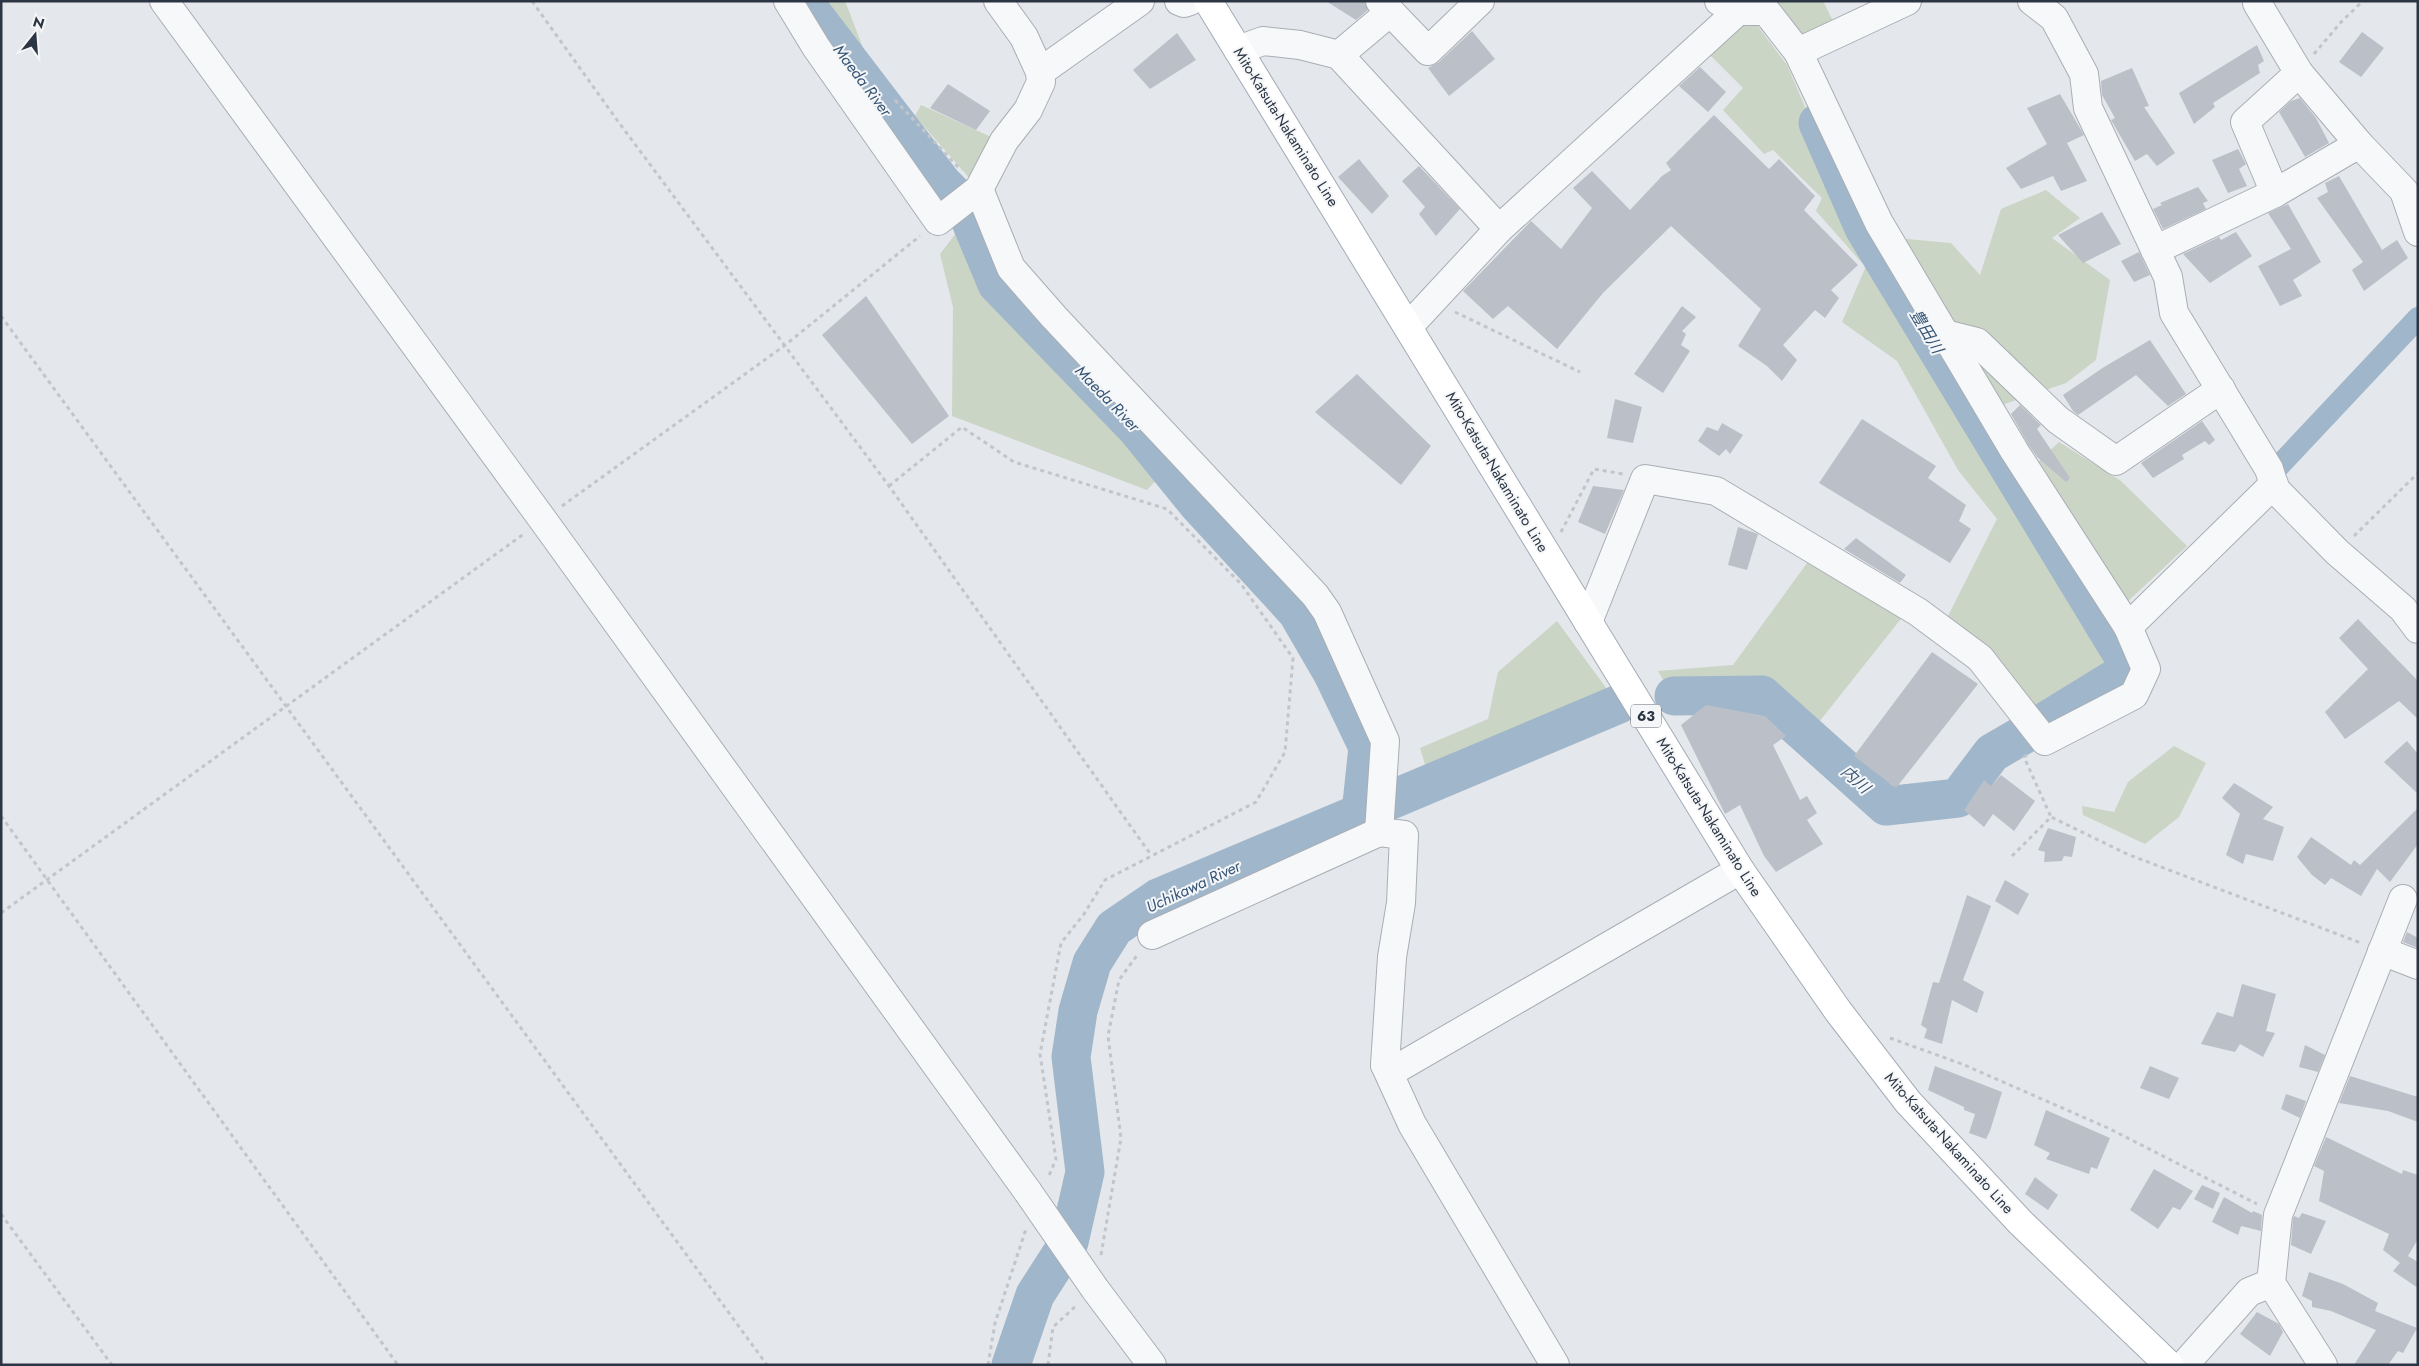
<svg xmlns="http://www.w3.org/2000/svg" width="2419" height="1366" font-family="Jost,'Noto Sans JP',sans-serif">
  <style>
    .green { fill: #cad5c5 }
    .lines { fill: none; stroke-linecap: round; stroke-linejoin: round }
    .canal { stroke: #a0b6ca; stroke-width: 22 }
    .river { stroke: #a0b6ca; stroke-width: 39 }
    .building { fill: #bbc0c8 }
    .minor-casing { stroke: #a9aeb5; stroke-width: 30 }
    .major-casing { stroke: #a3acb7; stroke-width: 30 }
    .path { stroke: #c2c5ca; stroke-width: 3; stroke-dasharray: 4 4; stroke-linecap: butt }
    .minor { stroke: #f7f8fa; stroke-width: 28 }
    .major { stroke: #fff; stroke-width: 28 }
    .minor-bridge-casing { stroke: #a9aeb5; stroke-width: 30; stroke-linecap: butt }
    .minor-bridge { stroke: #f7f8fa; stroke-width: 28 }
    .labels { text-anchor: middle; stroke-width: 4; stroke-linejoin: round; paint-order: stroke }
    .shield { fill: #f4f6f8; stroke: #686f79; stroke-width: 1 }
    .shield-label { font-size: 14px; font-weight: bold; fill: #2c3543 }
    .street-label { font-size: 15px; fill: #2c3543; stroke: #f4f6f8 }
    .water-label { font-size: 16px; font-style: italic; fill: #375576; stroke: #f4f6f8 }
  </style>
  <rect width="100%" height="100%" fill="#e4e7eb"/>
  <g class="green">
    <polygon points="809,1 845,1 879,89"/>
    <polygon points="1773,1 1823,1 1837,29 1799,45"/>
    <polygon points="1751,17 1787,65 1867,251 1862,263 1816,211 1822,198 1773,150 1764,154 1723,110 1743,88 1706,51"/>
    <polygon points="921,105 1000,141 979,189 915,116"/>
    <polygon points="2046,190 2080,218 2052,238 2110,280 2096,360 2066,383 1996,407 1896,238 1951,243 1980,275 2001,209"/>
    <polygon points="967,219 989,288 1162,474 1147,490 952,416 953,307 940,254"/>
    <polygon points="1870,257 1922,336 2115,664 2038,710 1993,657 1948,616 1997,519 1958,470 1897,361 1842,322"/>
    <polygon points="2059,442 2121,481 2187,546 2126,603 2034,466"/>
    <polygon points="1810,559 1904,615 1815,727 1762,688 1668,688 1658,671 1733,665"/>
    <polygon points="1557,621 1615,700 1427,771 1420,748 1488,719 1498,672"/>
    <polygon points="2174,746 2206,763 2179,817 2145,844 2083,815 2082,806 2114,812 2128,782"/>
  </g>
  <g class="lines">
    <g class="canal">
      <polyline points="2276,469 2418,318"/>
      <polyline points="2110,635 2121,624"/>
    </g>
    <g class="river">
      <polyline points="803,1 943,184 964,205 997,284 1137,429 1197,503 1297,612 1333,674 1368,747 1361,813"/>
      <polyline points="1818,123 1864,228 2131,669 2038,726"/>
      <polyline points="1674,696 1762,695 1886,806 1958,798 1992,753 2030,731"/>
      <polyline points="1011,1365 1035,1295 1069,1242 1085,1172 1071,1057 1078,1011 1092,963 1114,928 1158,898 1619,704"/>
    </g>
  </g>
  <g class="building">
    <polygon points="1326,1 1365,1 1368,10 1356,20"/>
    <polygon points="1472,31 1495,59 1449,96 1428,68 1439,62"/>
    <polygon points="2362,32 2384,48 2361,77 2339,62"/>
    <polygon points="1177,33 1196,60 1150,89 1133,70"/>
    <polygon points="2257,45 2264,61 2258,65 2260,73 2213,103 2215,107 2194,124 2179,93"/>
    <polygon points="1700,67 1726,92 1708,112 1679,86"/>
    <polygon points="2132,68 2149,106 2144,107 2175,153 2157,166 2147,154 2135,161 2111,120 2115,118 2102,95 2101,81"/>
    <polygon points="948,84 990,111 976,130 930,108"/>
    <polygon points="2060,94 2084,135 2067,143 2087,181 2061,191 2053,176 2021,189 2006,168 2047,144 2027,108"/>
    <polygon points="2300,98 2316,118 2329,143 2305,157 2279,112 2291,101"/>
    <polygon points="1714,115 1769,169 1779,159 1815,196 1804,210 1858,265 1831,290 1839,298 1825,318 1815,310 1783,345 1797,360 1782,381 1767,366 1738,346 1761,309 1671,226 1603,293 1557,349 1508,306 1493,319 1463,291 1531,221 1561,249 1592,208 1573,188 1592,171 1630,210 1662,176 1671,170 1666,163"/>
    <polygon points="2238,149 2246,164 2239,169 2247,186 2228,193 2212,160"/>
    <polygon points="1359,159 1389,196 1372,214 1338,177"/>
    <polygon points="1419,166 1460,209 1436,236 1419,214 1425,207 1402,181"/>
    <polygon points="2339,176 2382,250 2397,240 2408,258 2364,291 2352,270 2363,262 2317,198 2328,192 2325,183"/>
    <polygon points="2198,187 2208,201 2203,203 2206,209 2163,229 2153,209 2162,205 2160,203"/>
    <polygon points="2288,204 2321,262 2293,280 2302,296 2280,306 2258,266 2291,249 2268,213"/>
    <polygon points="2102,212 2121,244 2083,263 2058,235"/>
    <polygon points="2236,232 2252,256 2210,283 2183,254 2219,237 2221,240"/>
    <polygon points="2139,252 2150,275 2134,282 2121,261"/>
    <polygon points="866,296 949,416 912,444 822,335"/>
    <polygon points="1682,306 1696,317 1682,331 1686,334 1681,345 1690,351 1663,393 1634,374"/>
    <polygon points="2150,340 2186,394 2168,406 2136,375 2078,415 2073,411 2063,395 2104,367"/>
    <polygon points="1357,374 1431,446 1401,485 1315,412"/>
    <polygon points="1615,399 1642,407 1633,443 1607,438"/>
    <polygon points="2020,405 2041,425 2037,429 2070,478 2066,482 2037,457 2028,444 2011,414"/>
    <polygon points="1862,419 1936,466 1928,478 1966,505 1959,521 1971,529 1950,563 1819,483"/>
    <polygon points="2202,421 2215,440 2209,445 2205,441 2182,455 2184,459 2153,478 2141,463"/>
    <polygon points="1722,423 1743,435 1730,454 1726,449 1719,456 1698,441 1707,427 1718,431"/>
    <polygon points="1593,486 1624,490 1605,534 1578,522"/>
    <polygon points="1738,527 1758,534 1747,570 1728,565"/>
    <polygon points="1856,538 1906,575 1900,583 1844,549"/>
    <polygon points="2358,619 2418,681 2418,719 2399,701 2345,739 2325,712 2368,669 2339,638"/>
    <polygon points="1932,652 1978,684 1896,788 1854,756"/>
    <polygon points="1706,705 1765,716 1786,736 1773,745 1800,800 1807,796 1817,813 1807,820 1823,844 1776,872 1764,856 1740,805 1725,814 1681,725"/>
    <polygon points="2407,741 2418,754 2418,794 2384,762"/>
    <polygon points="2001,775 2035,801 2014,831 1993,814 1984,827 1964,810 1984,780 1991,786"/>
    <polygon points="2234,783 2273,807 2263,819 2284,827 2273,861 2246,854 2243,864 2226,855 2240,814 2222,798"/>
    <polygon points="2418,808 2418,844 2390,882 2377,869 2361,896 2331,878 2325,885 2312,875 2297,857 2311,837 2351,865 2354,860 2360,865"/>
    <polygon points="2048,828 2076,837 2072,857 2064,856 2062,861 2044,862 2045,852 2038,850"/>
    <polygon points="2005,880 2029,894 2018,915 1995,901"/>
    <polygon points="1967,895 1991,906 1963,980 1984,992 1977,1013 1952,1000 1942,1044 1924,1038 1927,1029 1921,1025 1933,982 1939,983"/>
    <polygon points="2407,932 2418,938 2418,948 2403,942"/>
    <polygon points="2242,984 2276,994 2266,1031 2275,1033 2263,1057 2240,1044 2235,1052 2201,1044 2217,1012 2233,1017"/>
    <polygon points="2305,1045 2325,1055 2318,1072 2299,1067"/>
    <polygon points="1935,1066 2002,1092 1990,1131 1986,1139 1969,1133 1975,1114 1964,1110 1964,1107 1928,1090"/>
    <polygon points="2150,1066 2179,1078 2169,1099 2140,1088"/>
    <polygon points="2350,1076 2418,1097 2418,1122 2388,1111 2339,1103"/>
    <polygon points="2286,1094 2306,1101 2300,1118 2281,1109"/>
    <polygon points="2046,1110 2110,1138 2097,1169 2091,1167 2089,1174 2046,1159 2050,1153 2034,1145"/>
    <polygon points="2326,1137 2402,1174 2403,1170 2418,1175 2418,1239 2408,1256 2418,1262 2418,1288 2393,1271 2400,1263 2383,1250 2389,1234 2319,1201 2324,1171 2314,1166"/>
    <polygon points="2154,1169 2193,1191 2180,1210 2173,1207 2158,1229 2130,1210"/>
    <polygon points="2035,1177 2058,1195 2048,1210 2025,1194"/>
    <polygon points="2202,1185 2220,1193 2213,1209 2194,1199"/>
    <polygon points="2224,1197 2252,1213 2253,1211 2262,1215 2261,1231 2241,1226 2238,1235 2212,1222"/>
    <polygon points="2302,1213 2326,1221 2311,1254 2291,1245 2293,1219 2294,1216 2299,1218"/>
    <polygon points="2309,1272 2343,1284 2378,1303 2375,1311 2417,1328 2403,1353 2398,1351 2388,1365 2354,1365 2376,1330 2331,1311 2312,1307 2312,1301 2302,1296"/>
    <polygon points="2257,1312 2279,1324 2283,1332 2270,1356 2240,1334"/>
  </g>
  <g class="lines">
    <g class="minor-casing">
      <g id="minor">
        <polyline points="164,1 543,520 1028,1192"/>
        <polyline points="788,1 816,47 938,221 979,189 1004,141 1028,110 1041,82 1040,72 1024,37 998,1"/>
        <polyline points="1179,1 1184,3 1190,1"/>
        <polyline points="1380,1 1428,51 1480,1"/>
        <polyline points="1719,1 1738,11 1766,11 1798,52 1907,1"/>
        <polyline points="2032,1 2054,18 2084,74 2088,108 2168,277 2174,313 2269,469 2275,489 2337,552 2403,609 2418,629"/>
        <polyline points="2257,3 2299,73"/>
        <polyline points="1238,50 1263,41 1300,45 1339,55 1499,229"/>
        <polyline points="1798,52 1879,223 2015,452 2128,627 2274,484"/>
        <polyline points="1339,55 1389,13"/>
        <polyline points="1040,72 1140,1"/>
        <polyline points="979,189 1011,268 1054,317 1315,595 1327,612 1385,741 1379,832 1404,835 1401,903 1392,957 1385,1065 1412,1124 1555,1365"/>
        <polyline points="2275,193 2245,122 2299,73 2359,144 2404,191 2418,232"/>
        <polyline points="2155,250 2275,193 2359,144"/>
        <polyline points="1408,327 1499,229 1738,11"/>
        <polyline points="1945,334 1977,342 2058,420 2116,461 2221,389"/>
        <polyline points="1588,622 1645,479 1716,491 1918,612 1980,658 2045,741 2134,695 2146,669 2128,627"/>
        <polyline points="1152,935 1379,832"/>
        <polyline points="2382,951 2418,965"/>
        <polyline points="1385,1065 1398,1068 1740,870"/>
        <polyline points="1095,1289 1152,1365"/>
        <polyline points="2184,1365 2249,1292 2271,1283"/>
        <polyline points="2323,1365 2271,1283 2278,1215 2403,899"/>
      </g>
    </g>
    <g class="major-casing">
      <polyline id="major" points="1208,1 1740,870 1838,1011 1908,1102 2021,1223 2169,1365"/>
    </g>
    <g class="path">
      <polyline points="532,1 617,120 889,486 1151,855"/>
      <polyline points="2314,54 2342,21 2363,1"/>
      <polyline points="895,100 961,170"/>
      <polyline points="1455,312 1580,372"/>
      <polyline points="1,316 767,1365"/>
      <polyline points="889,486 962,427 1014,462 1167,509 1241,584 1293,658 1285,752 1256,802 1105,880 1084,914 1061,943 1040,1054 1056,1159 1048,1178"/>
      <polyline points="562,506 784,346 920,236"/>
      <polyline points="1561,532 1594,469 1623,474"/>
      <polyline points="2354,536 2418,473"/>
      <polyline points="2027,755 2024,757 2051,817"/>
      <polyline points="1,816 398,1365"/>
      <polyline points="2012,856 2051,817 2127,854 2361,943"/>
      <polyline points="1,913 525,533"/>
      <polyline points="1890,1038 1962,1064 2108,1128 2257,1204"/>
      <polyline points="1,1214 112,1365"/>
      <polyline points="1101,1255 1121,1138 1108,1036 1119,980 1138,954"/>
      <polyline points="988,1365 995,1323 1026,1229"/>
      <polyline points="1048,1365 1053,1327 1077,1305"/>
    </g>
    <use href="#minor" class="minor"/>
    <use href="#major" class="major"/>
    <g class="minor-bridge-casing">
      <polyline id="minor-bridge" points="1028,1192 1095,1289"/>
    </g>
    <use href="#minor-bridge" class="minor-bridge"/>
  </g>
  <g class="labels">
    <rect class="shield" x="1631" y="704.5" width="30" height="23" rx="4"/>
    <g class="shield-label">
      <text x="1646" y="721">63</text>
    </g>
    <g class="street-label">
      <text transform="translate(1286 127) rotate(58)" y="5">Mito-Katsuta-Nakaminato Line</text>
      <text transform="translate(1497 472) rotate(59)" y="5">Mito-Katsuta-Nakaminato Line</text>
      <text transform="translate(1709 817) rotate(58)" y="5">Mito-Katsuta-Nakaminato Line</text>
      <text transform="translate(1949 1143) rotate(48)" y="5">Mito-Katsuta-Nakaminato Line</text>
    </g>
    <g class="water-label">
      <text transform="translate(863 80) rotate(53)" y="6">Maeda River</text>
      <text transform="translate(1927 331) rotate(59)" y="6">豊田川</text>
      <text transform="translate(1108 398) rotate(46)" y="6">Maeda River</text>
      <text transform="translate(1856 779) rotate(42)" y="6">内川</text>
      <text transform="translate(1193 886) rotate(-25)" y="6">Uchikawa River</text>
    </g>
  </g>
  <rect width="2419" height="1366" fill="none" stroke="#2c3543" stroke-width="5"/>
  <g transform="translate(35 35) rotate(17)" stroke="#f4f6f8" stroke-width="4" paint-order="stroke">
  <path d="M0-4L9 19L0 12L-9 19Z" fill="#2c3543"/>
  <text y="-8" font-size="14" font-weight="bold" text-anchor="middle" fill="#2c3543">N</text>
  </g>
</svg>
